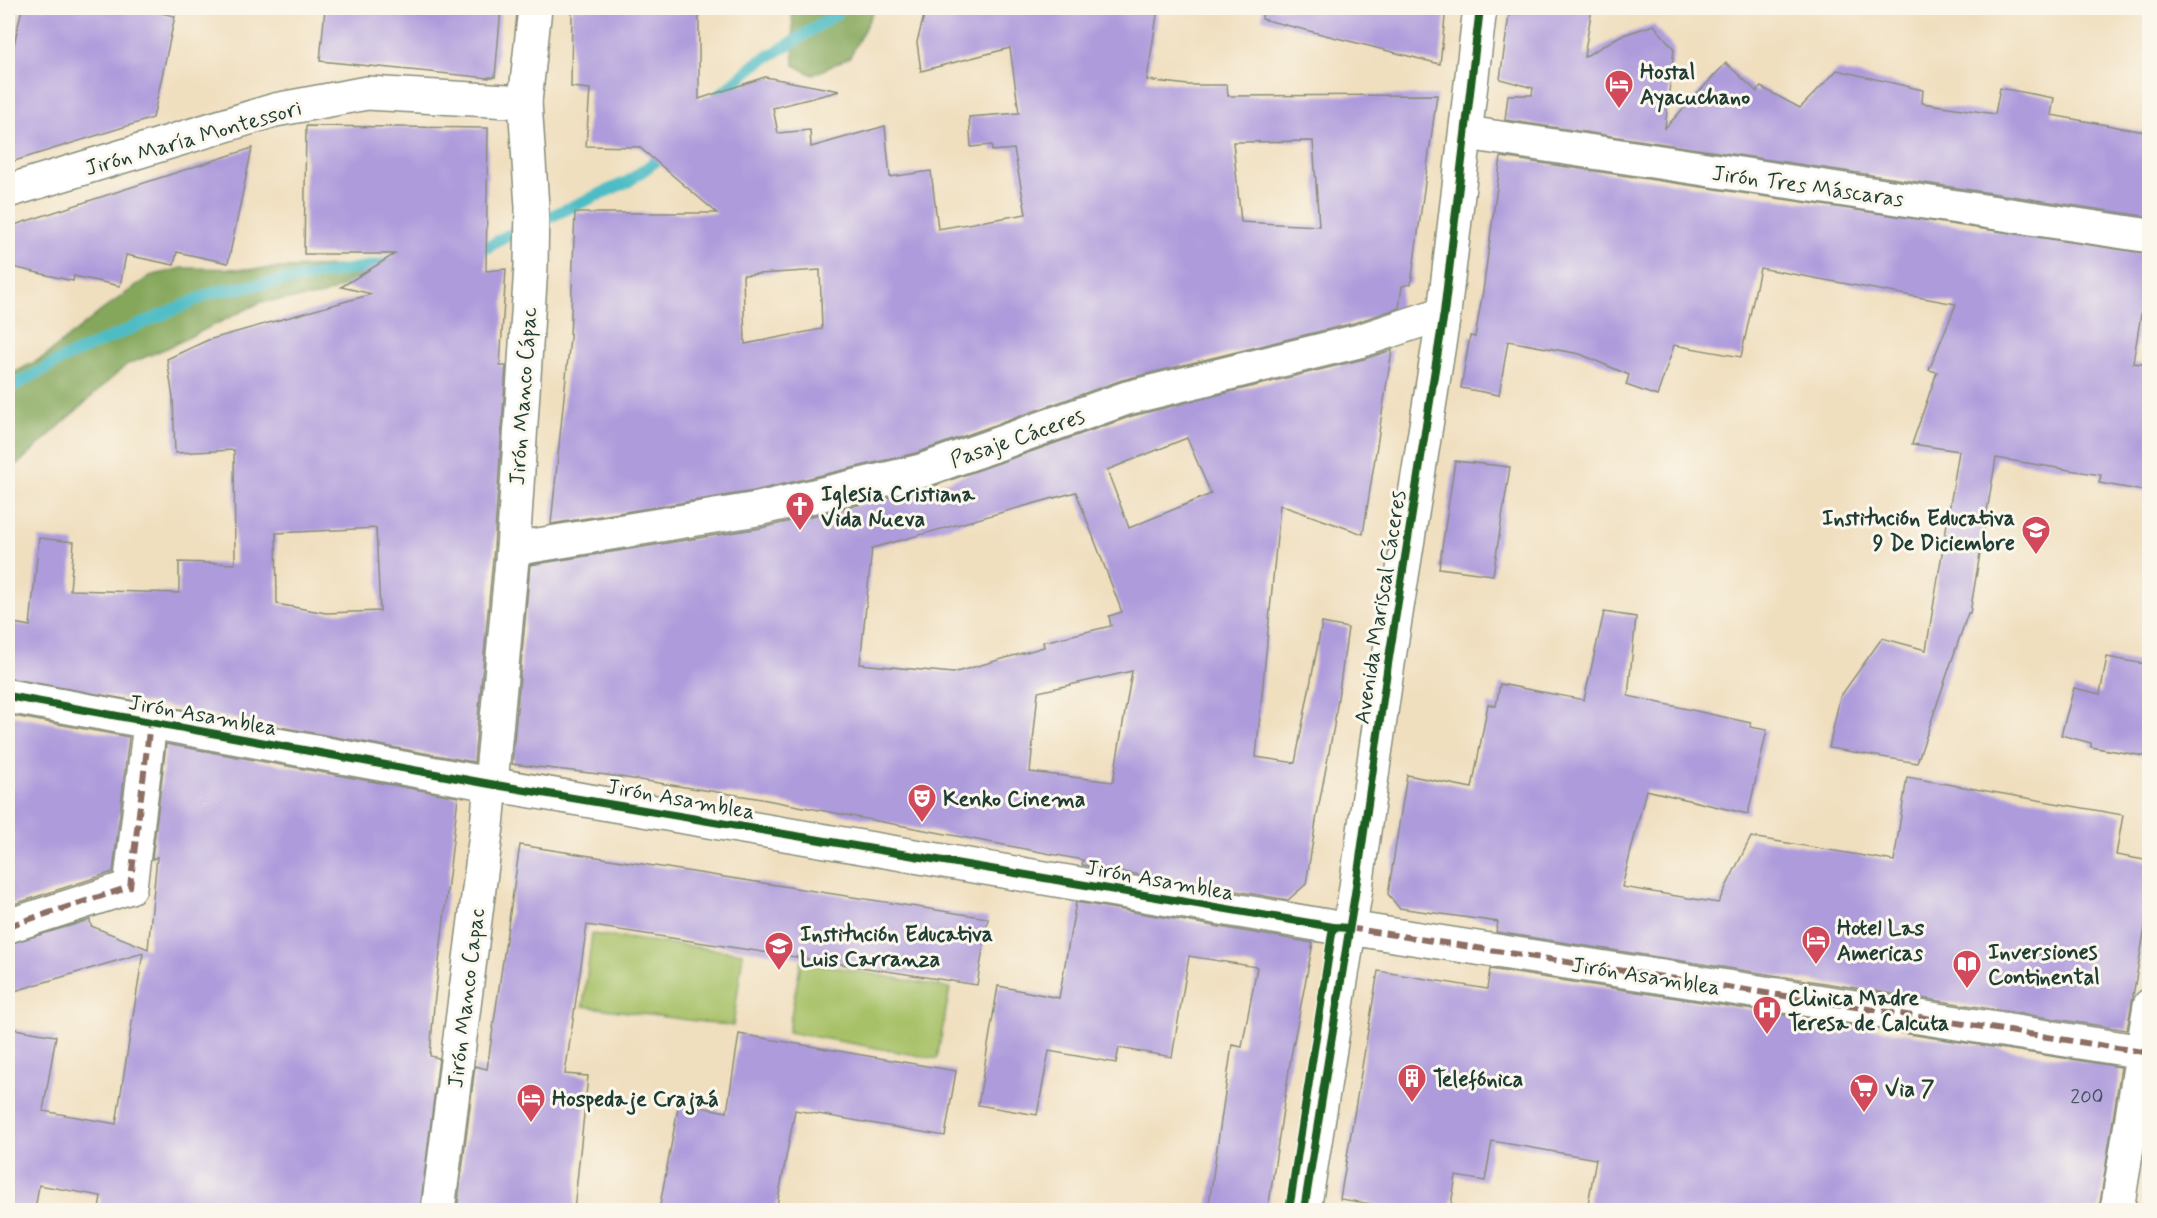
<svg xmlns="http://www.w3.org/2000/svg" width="2157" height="1218" font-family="Mynerve,sans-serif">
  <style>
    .green { fill: #a7c167; stroke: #637f4e; stroke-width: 1.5 }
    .forest { fill: #85a75c; stroke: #527248; stroke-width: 1.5 }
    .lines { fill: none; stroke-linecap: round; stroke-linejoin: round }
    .stream { stroke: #4ebcc4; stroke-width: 12 }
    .building { fill: #ae9bdc; fill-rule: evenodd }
    .pedestrian-casing { stroke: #888e7a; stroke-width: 36 }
    .minor-casing { stroke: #888e7a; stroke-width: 36 }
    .pedestrian { stroke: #fff; stroke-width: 33 }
    .minor { stroke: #fff; stroke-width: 33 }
    .quiet { stroke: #8d6e63; stroke-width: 6; stroke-dasharray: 12 6; stroke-linecap: butt }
    .cycleway-casing { stroke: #fbf7ec; stroke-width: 11 }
    .cycleway { stroke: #1b5e20; stroke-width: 8 }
    .labels { text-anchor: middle; stroke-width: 6; stroke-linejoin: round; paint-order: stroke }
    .number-label { font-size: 20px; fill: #43545e }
    .poi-label { font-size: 22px; font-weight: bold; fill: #1f3d34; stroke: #fbf7ec; text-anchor: start }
    .street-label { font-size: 22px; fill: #1f3d34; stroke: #fbf7ec }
  </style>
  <rect width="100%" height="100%" fill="#fbf7ec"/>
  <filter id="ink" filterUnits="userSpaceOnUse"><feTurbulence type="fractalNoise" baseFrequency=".0167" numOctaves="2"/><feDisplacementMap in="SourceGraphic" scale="12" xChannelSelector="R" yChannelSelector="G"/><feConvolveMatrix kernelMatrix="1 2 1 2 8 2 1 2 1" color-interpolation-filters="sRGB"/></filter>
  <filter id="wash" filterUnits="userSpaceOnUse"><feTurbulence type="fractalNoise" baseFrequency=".008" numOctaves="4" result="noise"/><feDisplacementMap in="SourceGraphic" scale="24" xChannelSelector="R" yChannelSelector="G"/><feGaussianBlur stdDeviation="1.35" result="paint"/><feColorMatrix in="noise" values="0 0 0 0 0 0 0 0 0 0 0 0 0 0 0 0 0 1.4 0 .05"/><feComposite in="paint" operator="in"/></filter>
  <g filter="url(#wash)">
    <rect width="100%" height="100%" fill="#f0dfbf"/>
    <g class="green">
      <polygon points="592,934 743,953 733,1026 583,1006"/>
      <polygon points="801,961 950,988 937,1059 788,1032"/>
    </g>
    <g class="forest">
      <polygon points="792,8 875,8 850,57 813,75 794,65"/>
      <polygon points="373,265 367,277 320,296 261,302 167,348 126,365 8,473 8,376 44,357 101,311 150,276 182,268 254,269"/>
    </g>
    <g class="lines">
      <g class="stream">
        <polyline points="713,101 757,63 793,42 836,14 837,8"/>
        <polyline points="470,250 488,247 505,237 629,181 668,152"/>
        <polyline points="8,389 64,358 214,292 391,263"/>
      </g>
    </g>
    <g id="blocks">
      <g class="building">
        <polygon points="22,8 138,8 175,16 153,118 8,163 8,72"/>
        <polygon points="325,8 501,8 495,77 489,77 489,78 320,61"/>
        <path d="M 572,8 L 699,8 L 699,99 L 765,77 L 840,91 L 773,108 L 778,133 L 810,130 L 811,147 L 885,126 L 890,177 L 931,171 L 938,229 L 1026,214 L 1014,149 L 992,151 L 992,145 L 971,147 L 969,117 L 1019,113 L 1010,48 L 921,71 L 917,42 L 926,8 L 986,8 L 986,10 L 1158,8 L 1147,80 L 1188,85 L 1227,85 L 1228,96 L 1437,95 L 1411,284 L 1402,286 L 1399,308 L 1354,323 L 1122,380 L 916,453 L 754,491 L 551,524 L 570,338 L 575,213 L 717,213 L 639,147 L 586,146 L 590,89 L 571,87 ZM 1313,141 L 1319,226 L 1241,222 L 1233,142 ZM 820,270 L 822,329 L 745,344 L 743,275 Z"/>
        <polygon points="1263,8 1446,8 1440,64 1262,19"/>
        <polygon points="1510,8 1592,8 1584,57 1620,36 1654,25 1674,49 1665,128 1726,63 1757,92 1761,87 1800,108 1837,70 1923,90 1922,103 1995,114 2000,88 2054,98 2051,115 2150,133 2150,217 1505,120 1508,95 1532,95 1533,88 1500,79"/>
        <path d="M 306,126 L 488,128 L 486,271 L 506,269 L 500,366 L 506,366 L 494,548 L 474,762 L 8,678 L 8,622 L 30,626 L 39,538 L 74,542 L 70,590 L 179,593 L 179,562 L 235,564 L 234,450 L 175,453 L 173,398 L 167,359 L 208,340 L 372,294 L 341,287 L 395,254 L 304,254 ZM 376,528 L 380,611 L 326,613 L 277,604 L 276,533 Z"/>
        <polygon points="252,148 228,263 177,252 174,265 126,255 120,286 74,276 73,281 8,266 8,227"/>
        <polygon points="1501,157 2150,254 2150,296 2144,296 2133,363 2150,365 2150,492 2099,483 2101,475 1996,458 1970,613 1968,613 1917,763 1829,748 1840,697 1882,638 1926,650 1959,451 1912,444 1937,372 1929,370 1956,304 1760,268 1741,357 1674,345 1657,396 1626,385 1629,375 1580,354 1508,341 1499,395 1461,388 1470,336 1475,337 1483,291"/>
        <path d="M 1392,350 L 1363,534 L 1280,505 L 1256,757 L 1295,763 L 1322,623 L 1348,628 L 1334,726 L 1317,815 L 1306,884 L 1288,900 L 1082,865 L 1083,860 L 756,798 L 607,775 L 512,764 L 530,565 L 761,528 L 925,489 L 1132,416 L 1364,359 ZM 1187,438 L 1211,494 L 1129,528 L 1107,470 ZM 1076,492 L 1122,612 L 1109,616 L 1111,626 L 1043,642 L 1044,647 L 953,673 L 860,664 L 872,548 ZM 1132,671 L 1113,782 L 1030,772 L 1038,692 Z"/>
        <polygon points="1455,461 1510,467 1493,575 1439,568"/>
        <polygon points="1604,612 1636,617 1628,696 1751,723 1750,727 1767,730 1748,814 1646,790 1622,887 1718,903 1751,837 1894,861 1907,777 2123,815 2116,855 2150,861 2150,899 2127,1030 1496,932 1498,922 1399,908 1388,894 1407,775 1472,788 1488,704 1496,706 1500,684 1584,700"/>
        <polygon points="2107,657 2150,665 2150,757 2091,747 2091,743 2061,735 2074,688 2100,694"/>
        <polygon points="8,715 129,737 113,872 8,906"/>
        <polygon points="166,744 458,797 434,1005 430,1056 439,1058 420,1210 99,1210 101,1196 39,1185 35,1210 8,1210 8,1028 56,1036 43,1111 116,1124 143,953 8,993 8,944 90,920 91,926 148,949 157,857 152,859"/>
        <polygon points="520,845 988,918 977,985 587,925 565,1074 588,1076 574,1210 457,1210 475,1066 487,1069"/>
        <polygon points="1076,902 1313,943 1291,1056 1268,1210 1208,1210 1232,1045 1242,1047 1257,967 1189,956 1172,1057 1119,1048 1116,1063 1049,1051 1037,1115 978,1105 998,986 1059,998"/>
        <polygon points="1490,969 2121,1067 2099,1210 1587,1210 1596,1159 1492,1141 1485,1181 1456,1176 1450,1210 1409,1210 1340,1199 1378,971 1487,989"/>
        <polygon points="739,1034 956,1071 945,1136 795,1110 776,1210 659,1210 679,1103 727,1112"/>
      </g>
    </g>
  </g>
  <g filter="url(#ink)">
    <use href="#blocks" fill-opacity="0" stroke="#888e7a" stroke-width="1.5"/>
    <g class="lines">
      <g class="pedestrian-casing">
        <g id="pedestrian">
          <polyline points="8,926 130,887 150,723"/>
          <polyline points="1349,928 2150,1053"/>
        </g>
      </g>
      <g class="minor-casing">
        <g id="minor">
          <polyline points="1467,133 2150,236"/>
          <polyline points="8,191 275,110 367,93 525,102"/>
          <polyline points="513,549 758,509 921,471 1127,398 1359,341 1444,313"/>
          <polyline points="8,696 490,784 1333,927 1349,928"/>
          <polyline points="438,1210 487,826 513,549 531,266 532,207 525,102 535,8"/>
          <polyline points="1304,1210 1355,894 1388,664 1444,313 1480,8"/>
          <polyline points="2117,1210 2150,1005"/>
        </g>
      </g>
      <use href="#pedestrian" class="pedestrian"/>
      <use href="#minor" class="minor"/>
      <g class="quiet">
        <polyline points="8,926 130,887 150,723"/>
        <polyline points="1349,928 2150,1053"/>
      </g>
      <g class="cycleway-casing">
        <g id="cycleway">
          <polyline points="8,696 490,784 1333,927 1349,928"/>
          <polyline points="1289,1210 1333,927"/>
          <polyline points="1304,1210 1355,894 1388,664 1444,313 1480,8"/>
        </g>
      </g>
      <use href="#cycleway" class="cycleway"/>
    </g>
  </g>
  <defs>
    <g id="hotel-pin" transform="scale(1.5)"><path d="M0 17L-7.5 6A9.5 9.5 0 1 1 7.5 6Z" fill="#d1495b" stroke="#fbf7ec"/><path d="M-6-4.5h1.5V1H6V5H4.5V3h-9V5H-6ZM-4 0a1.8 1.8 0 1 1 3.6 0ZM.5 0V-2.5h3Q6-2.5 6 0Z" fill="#fff"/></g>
    <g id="church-pin" transform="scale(1.5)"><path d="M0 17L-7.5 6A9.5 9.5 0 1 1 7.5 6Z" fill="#d1495b" stroke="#fbf7ec"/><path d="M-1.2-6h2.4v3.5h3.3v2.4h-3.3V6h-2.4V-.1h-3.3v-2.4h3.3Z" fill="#fff"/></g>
    <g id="school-pin" transform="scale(1.5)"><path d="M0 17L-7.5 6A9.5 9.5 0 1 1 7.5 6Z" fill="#d1495b" stroke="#fbf7ec"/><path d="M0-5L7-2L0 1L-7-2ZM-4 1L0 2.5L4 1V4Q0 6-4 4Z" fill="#fff"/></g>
    <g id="theatre-pin" transform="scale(1.5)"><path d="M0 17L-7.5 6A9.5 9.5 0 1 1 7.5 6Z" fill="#d1495b" stroke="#fbf7ec"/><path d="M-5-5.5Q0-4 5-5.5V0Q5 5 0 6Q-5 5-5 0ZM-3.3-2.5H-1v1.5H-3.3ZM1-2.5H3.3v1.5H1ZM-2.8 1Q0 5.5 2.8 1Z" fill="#fff"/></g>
    <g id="library-pin" transform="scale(1.5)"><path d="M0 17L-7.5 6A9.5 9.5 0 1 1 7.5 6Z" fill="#d1495b" stroke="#fbf7ec"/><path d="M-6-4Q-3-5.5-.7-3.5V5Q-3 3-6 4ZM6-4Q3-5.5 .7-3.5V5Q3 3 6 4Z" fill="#fff"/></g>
    <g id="hospital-pin" transform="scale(1.5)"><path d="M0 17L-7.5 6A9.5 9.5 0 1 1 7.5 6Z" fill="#d1495b" stroke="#fbf7ec"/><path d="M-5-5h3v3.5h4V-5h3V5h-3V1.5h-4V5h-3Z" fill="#fff"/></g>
    <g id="building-pin" transform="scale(1.5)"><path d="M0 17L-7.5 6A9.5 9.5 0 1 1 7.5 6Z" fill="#d1495b" stroke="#fbf7ec"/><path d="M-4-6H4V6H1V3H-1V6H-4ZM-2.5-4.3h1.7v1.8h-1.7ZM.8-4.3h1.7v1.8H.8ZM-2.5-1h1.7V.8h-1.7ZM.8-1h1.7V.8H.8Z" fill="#fff"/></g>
    <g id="supermarket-pin" transform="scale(1.5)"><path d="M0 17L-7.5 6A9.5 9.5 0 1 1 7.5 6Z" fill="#d1495b" stroke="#fbf7ec"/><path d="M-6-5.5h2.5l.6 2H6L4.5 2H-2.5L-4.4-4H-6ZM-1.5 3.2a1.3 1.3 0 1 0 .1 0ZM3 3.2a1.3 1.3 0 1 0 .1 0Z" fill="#fff"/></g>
  </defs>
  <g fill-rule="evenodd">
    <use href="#hotel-pin" x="1619" y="84"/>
    <use href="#church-pin" x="800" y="506"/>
    <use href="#school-pin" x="2036" y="530"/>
    <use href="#theatre-pin" x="922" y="798"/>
    <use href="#hotel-pin" x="1816" y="940"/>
    <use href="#school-pin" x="779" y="946"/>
    <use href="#library-pin" x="1967" y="964"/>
    <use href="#hospital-pin" x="1767" y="1010"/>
    <use href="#building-pin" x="1412" y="1078"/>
    <use href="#supermarket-pin" x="1864" y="1088"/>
    <use href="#hotel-pin" x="531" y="1098"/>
  </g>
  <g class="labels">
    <g class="number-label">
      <text x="2087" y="1103">200</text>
    </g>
    <g class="poi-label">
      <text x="1640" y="79">Hostal<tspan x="1640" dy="25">Ayacuchano</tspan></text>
      <text x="821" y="501">Iglesia Cristiana<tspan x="821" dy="25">Vida Nueva</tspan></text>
      <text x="2015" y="525" text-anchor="end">Institución Educativa<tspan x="2015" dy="25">9 De Diciembre</tspan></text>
      <text x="943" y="806">Kenko Cinema</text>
      <text x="1837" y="935">Hotel Las<tspan x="1837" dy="25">Americas</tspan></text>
      <text x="800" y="941">Institución Educativa<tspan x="800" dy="25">Luis Carranza</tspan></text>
      <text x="1988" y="959">Inversiones<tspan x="1988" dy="25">Continental</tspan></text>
      <text x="1788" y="1005">Clinica Madre<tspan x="1788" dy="25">Teresa de Calcuta</tspan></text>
      <text x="1433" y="1086">Telefónica</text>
      <text x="1885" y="1096">Via 7</text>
      <text x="552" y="1106">Hospedaje Crajaá</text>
    </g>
    <g class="street-label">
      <text transform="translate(193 137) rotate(-16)" y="8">Jirón María Montessori</text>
      <text transform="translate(1808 185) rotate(8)" y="8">Jirón Tres Máscaras</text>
      <text transform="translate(522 396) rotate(-86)" y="8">Jirón Manco Cápac</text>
      <text transform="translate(1017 437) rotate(-19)" y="8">Pasaje Cáceres</text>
      <text transform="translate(1379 607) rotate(-81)" y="8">Avenida Mariscal Cáceres</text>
      <text transform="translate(203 714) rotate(10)" y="8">Jirón Asamblea</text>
      <text transform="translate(681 798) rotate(10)" y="8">Jirón Asamblea</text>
      <text transform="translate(1160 879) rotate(10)" y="8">Jirón Asamblea</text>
      <text transform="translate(1646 975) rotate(9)" y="8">Jirón Asamblea</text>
      <text transform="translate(465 998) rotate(-83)" y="8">Jirón Manco Capac</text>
    </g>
  </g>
  <rect width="2157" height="1218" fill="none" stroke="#fbf7ec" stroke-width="30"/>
</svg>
